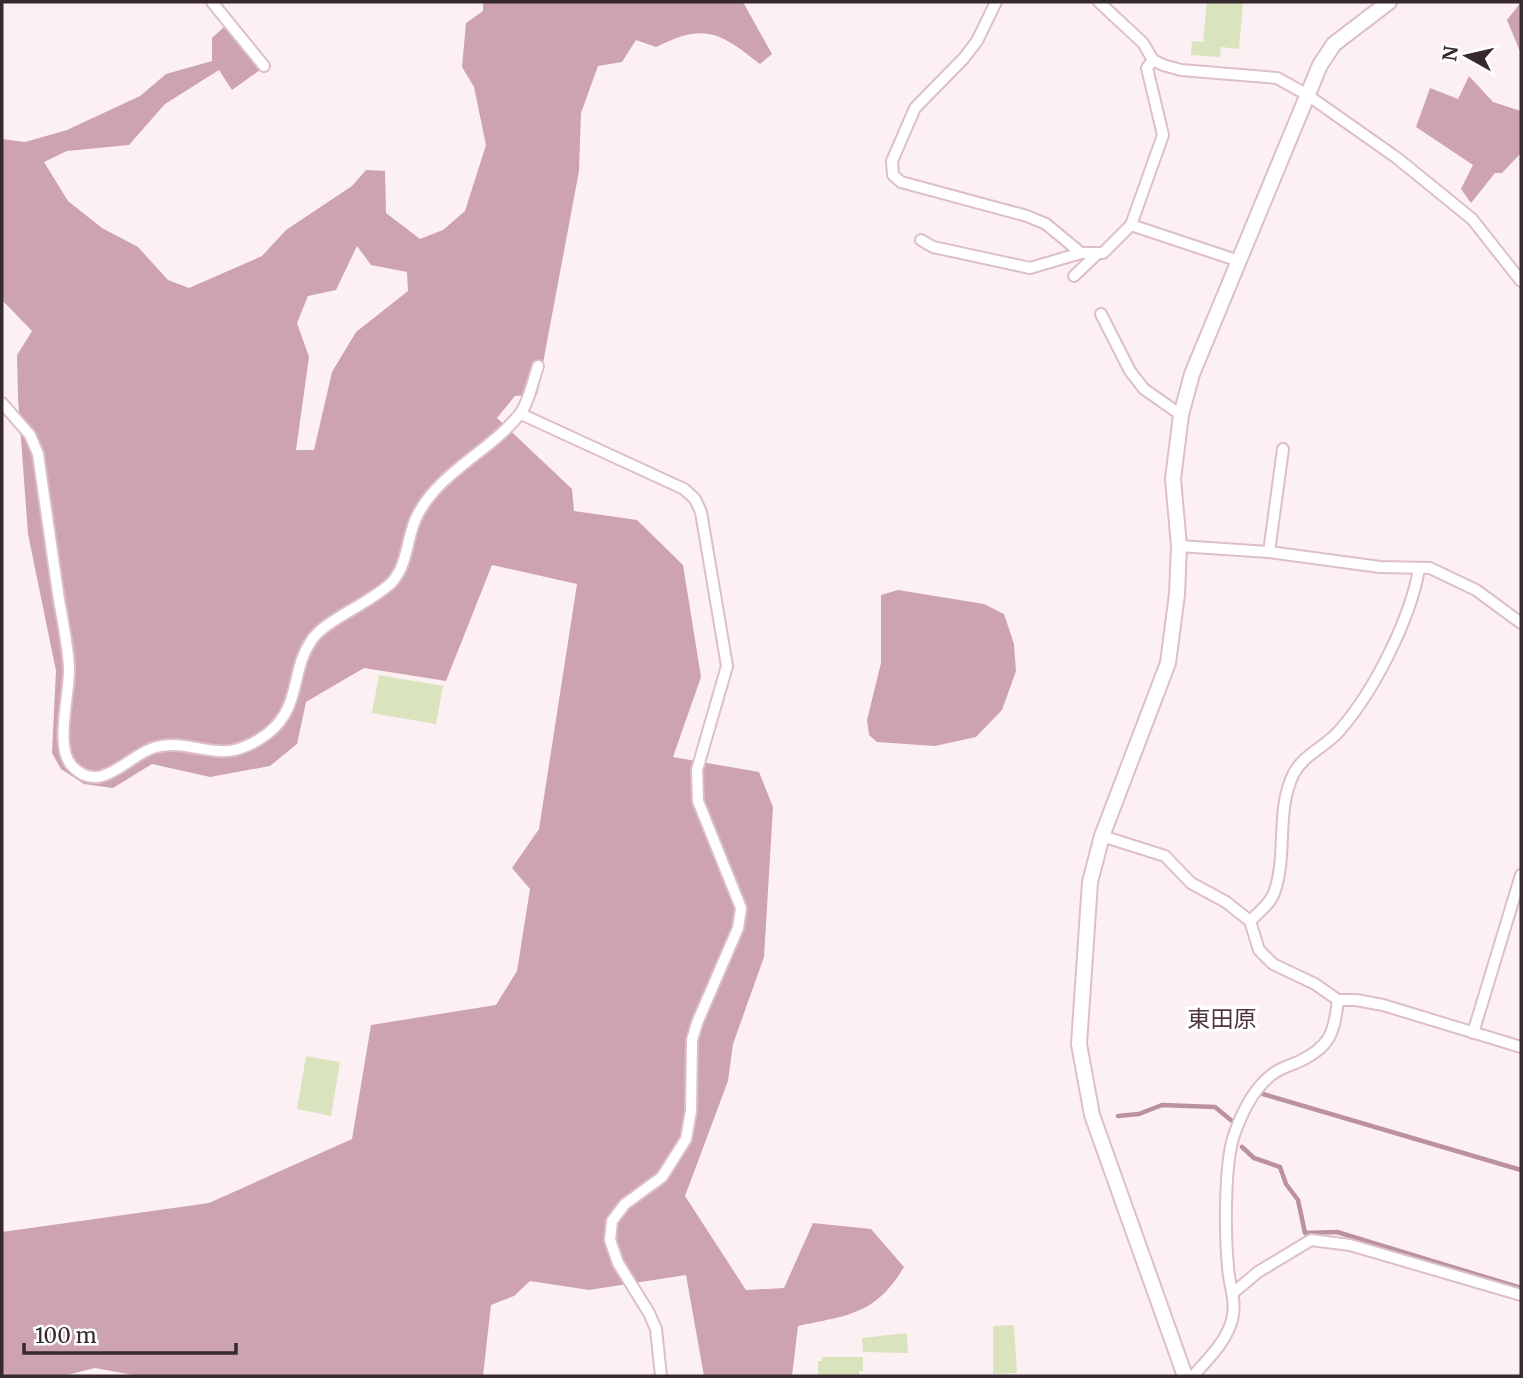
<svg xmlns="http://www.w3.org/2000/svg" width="1523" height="1378" font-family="Merriweather,'Noto Sans JP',serif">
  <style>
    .forest { fill: #cda3af; fill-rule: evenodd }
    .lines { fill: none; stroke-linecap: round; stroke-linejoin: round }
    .stream { stroke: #ba919d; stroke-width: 4.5 }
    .building { fill: #d9e4bf }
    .minor-casing { stroke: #ddbfc7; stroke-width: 14 }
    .tertiary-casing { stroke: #ddbfc7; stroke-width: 18 }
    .minor { stroke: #fff; stroke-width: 10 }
    .tertiary { stroke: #fff; stroke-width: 14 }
    .labels { text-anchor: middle; stroke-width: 7; stroke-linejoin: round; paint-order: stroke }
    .neighbourhood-label { font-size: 23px; fill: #4e353c; stroke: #fff }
  </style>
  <rect width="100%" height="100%" fill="#fdf0f3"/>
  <g class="forest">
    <path d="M 483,2 L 743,2 L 772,54 L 760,64 C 720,33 706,22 656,47 L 636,40 L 622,62 L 598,66 L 581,113 L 579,171 L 537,395 L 515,396 L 497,418 L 572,489 L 574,511 L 637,520 L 683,565 L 701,677 L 673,757 L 759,772 L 773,807 L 764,957 L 733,1044 L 728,1081 L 685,1196 L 746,1290 L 784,1288 L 813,1223 L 871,1229 L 904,1267 C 875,1315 849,1315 798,1326 L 792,1376 L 704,1376 L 686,1275 L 589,1290 L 530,1281 L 514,1296 L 491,1305 L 483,1376 L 139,1376 L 95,1368 L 63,1376 L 2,1376 L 2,1232 L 209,1203 L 352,1139 L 371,1025 L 496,1005 L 517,971 L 530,889 L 512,868 L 539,829 L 577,584 L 492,565 L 446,681 L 364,668 L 306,702 L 297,744 L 270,766 L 210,777 L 152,764 L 113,788 L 84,784 L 61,769 L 52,753 L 56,671 L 28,534 L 18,398 L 17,355 L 32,331 L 2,300 L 2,139 L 25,142 L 67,130 L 140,96 L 166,74 L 212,61 L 212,38 L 224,27 L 260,70 L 232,90 L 219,70 L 165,104 L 129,145 L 67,151 L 44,162 L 68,201 L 102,228 L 138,247 L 168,280 L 189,288 L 262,256 L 286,230 L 352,186 L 366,170 L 385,171 L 386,213 L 420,239 L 443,230 L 465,211 L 486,145 L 474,87 L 462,67 L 466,23 L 483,11 ZM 357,246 L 371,265 L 407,272 L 408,291 L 356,332 L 332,372 L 314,450 L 296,450 L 309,357 L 297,323 L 308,296 L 336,290 Z"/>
    <polygon points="1521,2 1521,54 1507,20"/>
    <polygon points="1469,76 1493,102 1521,111 1521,153 1502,173 1495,173 1471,203 1461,189 1473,165 1416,127 1430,88 1458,99"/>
    <polygon points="898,590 984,604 1004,614 1014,644 1016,671 1002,710 976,737 935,746 877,742 869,735 867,720 881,663 881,595"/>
  </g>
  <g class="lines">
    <g class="stream">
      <polyline points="1263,1094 1521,1170"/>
      <polyline points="1118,1116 1139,1114 1162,1105 1215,1107 1232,1121"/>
      <polyline points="1242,1147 1254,1158 1280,1167 1286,1184 1298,1200 1305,1233 1337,1232 1521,1288"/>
    </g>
  </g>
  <g class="building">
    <polygon points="1207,2 1243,2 1239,49 1221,47 1220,57 1191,55 1192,41 1203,42"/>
    <polygon points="379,675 443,686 436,724 372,713"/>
    <polygon points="306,1056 340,1062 331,1116 297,1109"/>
    <polygon points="1014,1325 1017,1373 993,1374 993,1326"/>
    <polygon points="907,1333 908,1353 863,1352 862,1338"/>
    <polygon points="822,1357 863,1357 863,1371 859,1371 859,1376 818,1376 818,1361 822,1361"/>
  </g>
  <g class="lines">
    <g class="minor-casing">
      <g id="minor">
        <polyline points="212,2 264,66"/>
        <polyline points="996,2 977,41 964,58 915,108 892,161 893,175 901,182 1027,216 1046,224 1081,253"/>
        <polyline points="1099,2 1143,43 1153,60 1163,65 1181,70 1277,78 1306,94 1397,158 1472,219 1521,281"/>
        <polyline points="1131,225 1239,261"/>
        <polyline points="921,240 933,247 1030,268 1081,253 1103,253 1131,225 1163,135 1147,68 1153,60"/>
        <polyline points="1074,276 1096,255"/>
        <polyline points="1101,314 1130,371 1144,389 1181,415"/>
        <path d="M 2,403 L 30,435 L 38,454 C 45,503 52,551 59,600 C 63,622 68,646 69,668 C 70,694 54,747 72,766 C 101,797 128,754 156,747 C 197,737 219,770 267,734 C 302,707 290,672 311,641 C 324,620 373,602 392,582 C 409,563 406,536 418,514 C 440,472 490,451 519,415 C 529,403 533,380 538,366"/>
        <polyline points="521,414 684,489 695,499 701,512 727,666 697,770 698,801 741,908 738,928 697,1023 692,1040 691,1111 686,1139 662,1177 625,1204 612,1221 610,1240 618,1263 649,1313 656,1329 661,1376"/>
        <polyline points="1179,546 1269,552 1380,567 1430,568 1476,590 1521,623"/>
        <polyline points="1269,552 1283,449"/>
        <polyline points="1102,836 1165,856 1191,883 1226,902 1250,921 1259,950 1273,964 1315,984 1338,1000 1356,1000 1383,1005 1521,1047"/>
        <path d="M 1250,921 C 1258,913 1270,904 1274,893 C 1288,855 1275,810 1294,773 C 1305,753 1326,747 1340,730 C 1374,691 1410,620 1419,569"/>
        <polyline points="1473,1033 1521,875"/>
        <polyline points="1233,1293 1258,1272 1311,1240 1350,1245 1521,1295"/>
        <path d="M 1193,1376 C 1208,1359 1226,1342 1232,1320 C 1237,1302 1229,1285 1228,1267 C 1225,1235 1224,1165 1234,1135 C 1242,1112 1254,1087 1274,1073 C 1281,1068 1290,1065 1298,1062 C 1330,1047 1334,1034 1338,1000"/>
      </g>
    </g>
    <g class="tertiary-casing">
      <polyline id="tertiary" points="1185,1376 1092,1115 1079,1044 1090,882 1102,836 1168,663 1177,594 1179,546 1173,479 1181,415 1192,374 1320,65 1334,44 1389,2"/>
    </g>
    <use href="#minor" class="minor"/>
    <use href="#tertiary" class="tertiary"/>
  </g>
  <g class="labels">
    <g class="neighbourhood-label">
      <text x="1222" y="1027">東田原</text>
    </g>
  </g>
  <rect width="1523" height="1378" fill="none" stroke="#362a2e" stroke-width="7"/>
  <g transform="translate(1467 56) rotate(278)" stroke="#ffffff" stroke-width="5" paint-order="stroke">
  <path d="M0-5L12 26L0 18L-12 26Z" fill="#362a2e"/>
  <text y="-10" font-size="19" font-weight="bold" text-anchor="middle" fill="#362a2e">N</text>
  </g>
  <path d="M24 1343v10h212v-10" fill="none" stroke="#362a2e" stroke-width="3.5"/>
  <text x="35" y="1343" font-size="21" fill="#362a2e" stroke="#ffffff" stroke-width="5" paint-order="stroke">100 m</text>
</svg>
